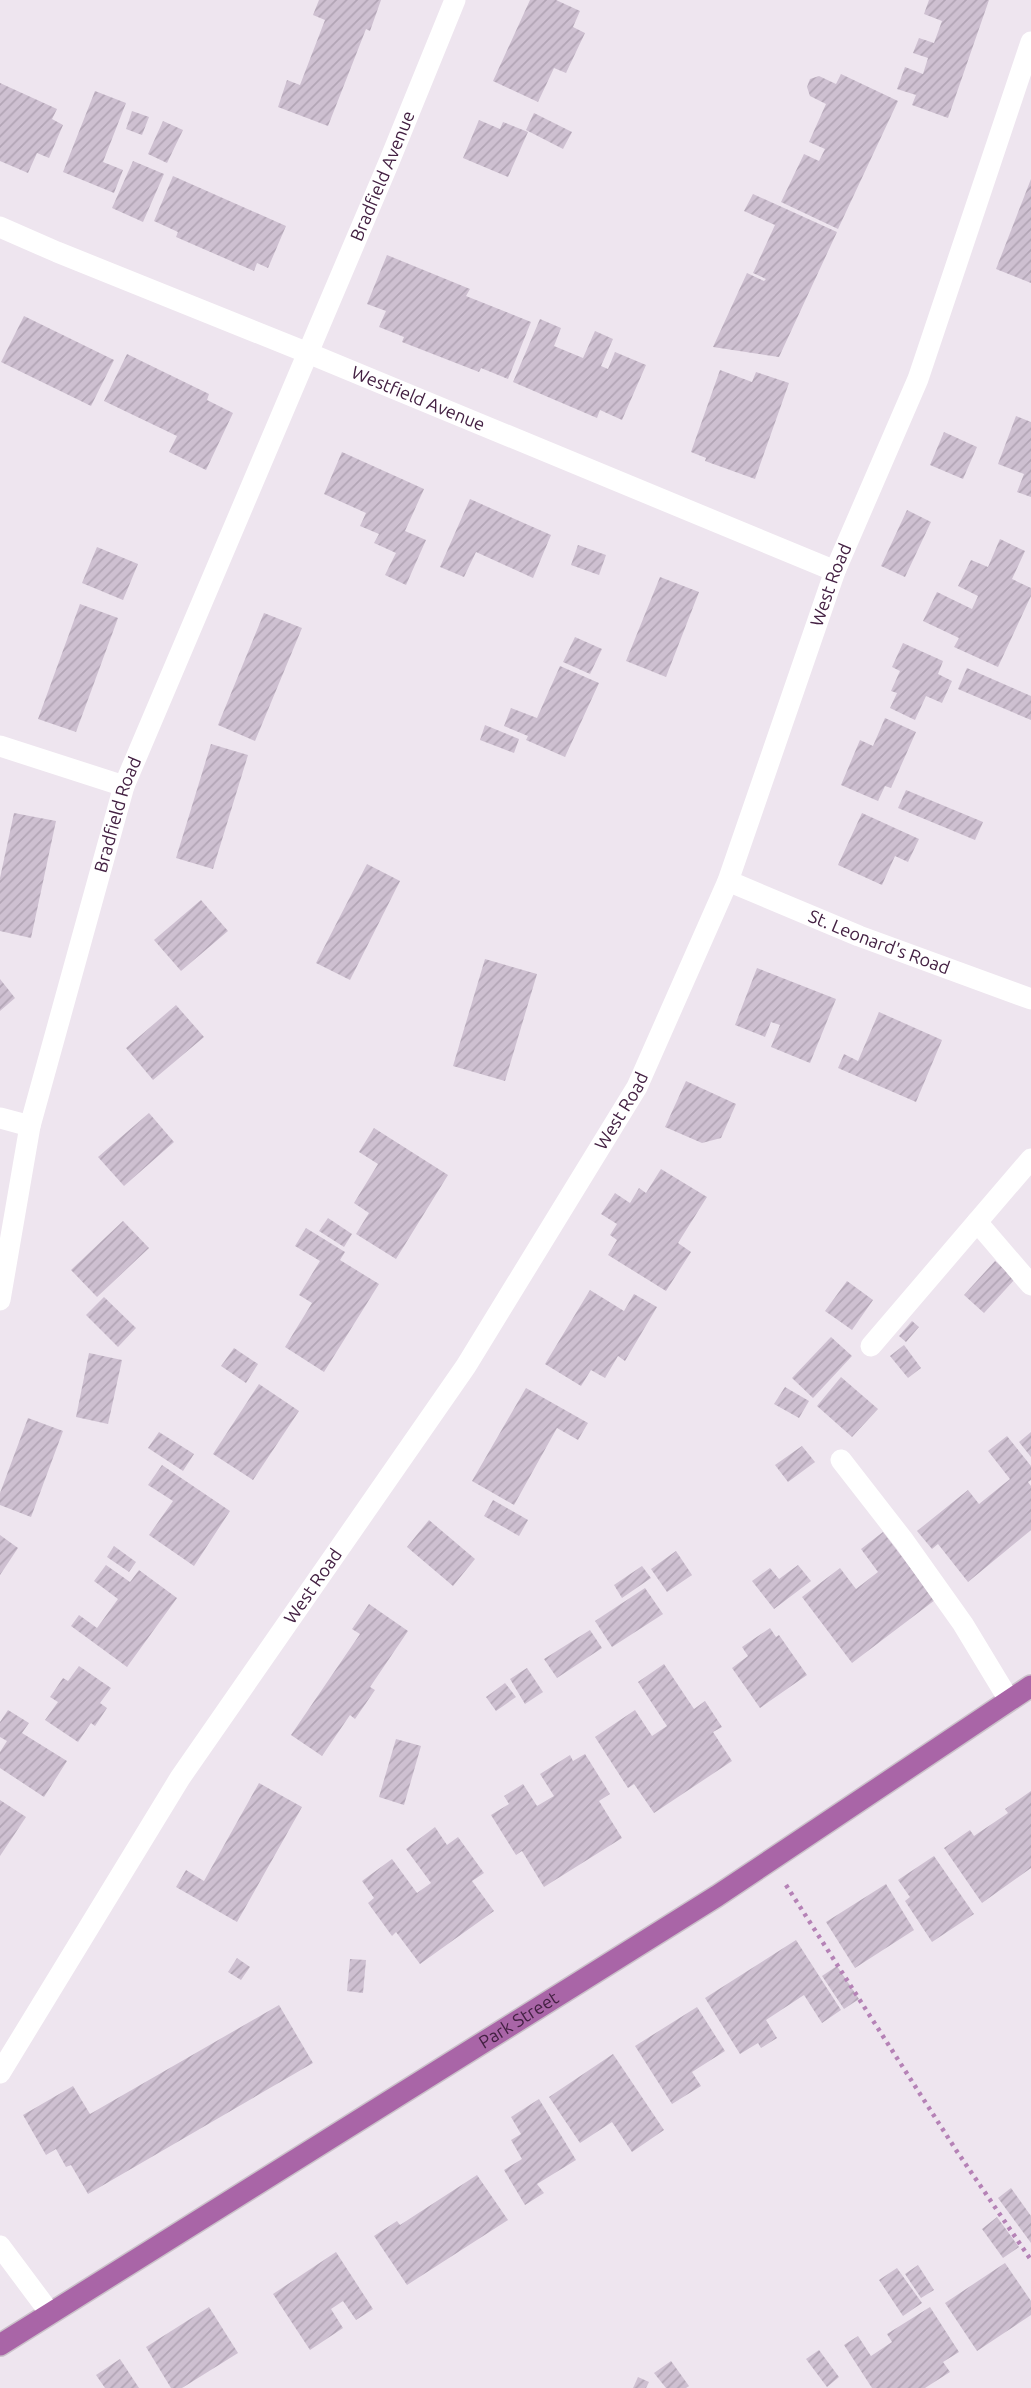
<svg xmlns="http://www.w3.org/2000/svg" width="1031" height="2388" font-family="Ubuntu,sans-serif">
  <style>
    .building { fill: url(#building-hatch) }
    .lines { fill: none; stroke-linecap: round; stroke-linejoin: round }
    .major-casing { stroke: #cbc1ca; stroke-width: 24 }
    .path { stroke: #b582b6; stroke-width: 4.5; stroke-dasharray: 3.5 5; stroke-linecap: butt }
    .minor { stroke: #fff; stroke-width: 21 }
    .major { stroke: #a965a7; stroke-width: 21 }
    .labels { text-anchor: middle; stroke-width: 5; stroke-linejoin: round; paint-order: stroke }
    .street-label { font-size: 18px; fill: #442143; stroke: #faf6fb }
  </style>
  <defs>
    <pattern id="building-hatch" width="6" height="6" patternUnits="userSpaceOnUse" patternTransform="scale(1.75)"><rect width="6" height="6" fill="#cec0d1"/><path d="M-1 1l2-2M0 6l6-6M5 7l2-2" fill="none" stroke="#b2a5b5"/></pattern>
  </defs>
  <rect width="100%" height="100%" fill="#eee5ef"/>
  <g class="building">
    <polygon points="319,0 381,0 370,31 366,29 328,126 278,107 287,80 300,85 325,20 313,15"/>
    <polygon points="530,0 556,0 580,11 573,27 585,33 566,73 554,68 538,102 493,81"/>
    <polygon points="929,0 989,0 948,118 912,105 916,95 897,89 905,67 923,74 928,58 913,53 919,38 934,43 942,21 924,14"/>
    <polygon points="841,74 898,101 838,229 781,202 804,154 819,161 825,149 809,142 826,104 810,96 807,87 810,79 819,76 836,84"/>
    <polygon points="0,83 57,109 52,119 63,125 49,158 37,153 28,173 0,161"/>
    <polygon points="95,91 126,103 103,162 123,170 114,193 63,172"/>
    <polygon points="132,111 149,117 142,135 126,129"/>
    <polygon points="534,113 572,132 563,149 526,130"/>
    <polygon points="479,120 500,129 503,122 528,132 508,177 463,158"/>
    <polygon points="163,121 183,130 167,163 148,154"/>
    <polygon points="133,161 164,174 143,222 112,208"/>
    <polygon points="173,176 286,226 268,268 257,263 254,271 176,237 178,232 154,221"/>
    <polygon points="1031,179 1031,283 996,269"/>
    <polygon points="753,194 837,232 779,357 713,347 747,273 764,281 766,279 753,273 775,225 744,211"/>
    <polygon points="387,255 470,289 466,296 531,322 508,379 481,368 479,372 402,342 404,337 379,327 386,311 367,304"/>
    <polygon points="24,316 114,360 91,406 1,362"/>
    <polygon points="540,319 561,328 554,346 583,358 595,331 613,339 601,366 608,369 615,352 646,365 622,420 600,410 597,418 513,382"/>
    <polygon points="127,354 209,394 207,400 233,413 206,470 169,452 177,436 104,401"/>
    <polygon points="720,370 752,382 756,372 789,383 755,479 705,461 706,458 691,452"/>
    <polygon points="1016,416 1031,422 1031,497 1017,492 1024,474 998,464"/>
    <polygon points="944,432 977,447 963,479 930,465"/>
    <polygon points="342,452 424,489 405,531 426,540 406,585 385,575 396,553 374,543 379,534 360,526 366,513 324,494"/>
    <polygon points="470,499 551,535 533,578 476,552 464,577 440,567"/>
    <polygon points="907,510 931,522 905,577 881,566"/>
    <polygon points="1000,539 1025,551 1012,579 1031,588 1031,596 998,667 954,647 959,638 923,621 937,592 972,609 978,596 958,586 971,560 988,567"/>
    <polygon points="578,545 606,555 599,575 571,565"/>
    <polygon points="97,547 138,564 123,600 82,583"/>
    <polygon points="660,577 699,592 666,677 626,661"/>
    <polygon points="80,604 118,618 76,732 38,719"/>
    <polygon points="264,613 302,628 255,741 218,725"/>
    <polygon points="575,637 602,649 590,674 563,662"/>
    <polygon points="903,643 943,661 938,674 952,681 942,703 926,696 915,720 890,708 897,693 891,691 900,671 892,667"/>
    <polygon points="560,666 599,683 565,757 526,740 528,736 504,726 511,708 537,718"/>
    <polygon points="967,668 1031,696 1031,720 958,689"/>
    <polygon points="885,718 916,732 891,788 885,786 878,801 841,785 860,740 873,746"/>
    <polygon points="485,725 519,739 514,753 480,740"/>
    <polygon points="211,744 248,755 213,869 176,858"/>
    <polygon points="906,790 983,822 975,840 898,808"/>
    <polygon points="14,813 56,821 31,938 0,931 0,878"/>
    <polygon points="862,813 919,839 908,862 895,856 882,885 838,865"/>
    <polygon points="367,864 400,881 350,980 316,963"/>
    <polygon points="201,900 228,931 181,971 154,940"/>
    <polygon points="485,959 537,974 505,1081 453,1066"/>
    <polygon points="757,968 836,999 810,1063 771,1047 780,1025 771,1022 765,1037 735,1025"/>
    <polygon points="0,979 15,998 0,1011"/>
    <polygon points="176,1005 204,1037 153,1080 126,1048"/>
    <polygon points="879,1012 942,1040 916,1102 838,1068 844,1054 858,1061"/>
    <polygon points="686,1081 736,1104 721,1138 702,1143 665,1127"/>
    <polygon points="149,1113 174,1142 124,1186 98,1157"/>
    <polygon points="374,1128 448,1175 396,1259 356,1234 369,1213 354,1203 378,1164 359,1152"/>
    <polygon points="661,1169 707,1197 678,1243 691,1252 666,1291 608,1255 617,1240 610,1235 617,1224 601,1214 615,1193 630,1203 639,1188 646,1193"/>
    <polygon points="328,1218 352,1234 344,1247 319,1231"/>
    <polygon points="123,1221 149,1248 97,1297 71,1270"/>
    <polygon points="306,1228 345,1252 340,1260 379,1284 324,1372 285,1347 312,1303 299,1295 320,1261 295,1246"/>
    <polygon points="995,1261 1015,1279 984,1313 964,1295"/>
    <polygon points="847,1281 873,1300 852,1330 825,1311"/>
    <polygon points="590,1290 624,1311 634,1294 657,1307 625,1361 618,1356 605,1378 591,1370 581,1386 545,1364"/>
    <polygon points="104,1297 136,1328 118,1347 86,1315"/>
    <polygon points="912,1321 919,1327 906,1342 899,1336"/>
    <polygon points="831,1337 852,1356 813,1398 792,1378"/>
    <polygon points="904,1345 921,1368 908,1378 890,1356"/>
    <polygon points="234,1348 258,1364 246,1383 221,1366"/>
    <polygon points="89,1353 122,1360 108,1424 76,1417"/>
    <polygon points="841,1377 878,1409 852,1437 817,1406"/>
    <polygon points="259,1384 299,1411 253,1480 213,1454"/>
    <polygon points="785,1387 809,1401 799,1418 774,1404"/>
    <polygon points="526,1388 588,1423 578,1440 557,1428 514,1505 472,1481"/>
    <polygon points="28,1418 63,1431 31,1517 0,1505 0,1493"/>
    <polygon points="159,1432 194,1454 183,1471 148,1448"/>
    <polygon points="1031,1432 1031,1457 1019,1442"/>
    <polygon points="1007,1436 1031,1466 1031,1480 1028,1482 1031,1486 1031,1530 968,1582 938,1544 932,1549 917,1531 968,1490 979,1504 1010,1479 988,1451"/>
    <polygon points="802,1446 815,1462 788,1482 775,1465"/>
    <polygon points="162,1465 230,1511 194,1566 149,1535 173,1501 148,1485"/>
    <polygon points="493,1500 528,1520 519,1536 484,1516"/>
    <polygon points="429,1520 475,1559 453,1586 407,1547"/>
    <polygon points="883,1532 935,1600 852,1663 802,1597 840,1568 856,1589 878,1572 861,1549"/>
    <polygon points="0,1535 18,1548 0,1575"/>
    <polygon points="114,1546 136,1562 129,1572 107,1557"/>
    <polygon points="676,1551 692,1575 667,1592 651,1569"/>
    <polygon points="106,1565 130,1582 139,1570 177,1598 127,1667 71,1626 79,1615 97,1628 118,1599 94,1581"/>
    <polygon points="798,1565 811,1581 774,1609 752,1581 770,1568 779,1579"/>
    <polygon points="642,1566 651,1578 622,1598 614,1585"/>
    <polygon points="645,1588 663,1614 612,1647 595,1621"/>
    <polygon points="369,1604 408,1631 370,1687 375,1690 355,1719 350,1715 322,1756 291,1735 360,1634 352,1629"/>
    <polygon points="770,1628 776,1637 779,1635 807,1675 760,1708 732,1668 748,1656 742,1647"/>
    <polygon points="590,1630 602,1648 557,1678 544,1659"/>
    <polygon points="664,1664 694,1709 705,1701 722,1727 713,1732 732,1761 654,1813 634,1784 628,1788 595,1737 635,1710 652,1736 667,1726 638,1682"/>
    <polygon points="79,1666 111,1688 100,1703 107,1708 95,1726 91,1723 78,1742 45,1720 58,1702 50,1697 63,1678 68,1681"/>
    <polygon points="527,1668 543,1692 525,1704 510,1679"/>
    <polygon points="505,1683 516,1697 496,1711 486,1697"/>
    <polygon points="8,1710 29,1723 22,1733 67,1761 44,1797 0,1768 0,1752 7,1741 0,1737 0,1722"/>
    <polygon points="396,1739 421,1746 404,1805 379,1797"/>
    <polygon points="585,1754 610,1794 599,1801 622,1838 544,1887 522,1851 516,1855 491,1815 509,1804 504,1796 523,1784 537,1806 554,1796 540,1774 570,1755 573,1761"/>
    <polygon points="259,1783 302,1807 237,1922 176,1887 186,1870 204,1881"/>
    <polygon points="1031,1791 1031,1868 982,1903 944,1848 970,1830 974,1836 1008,1813 1005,1809"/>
    <polygon points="0,1800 26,1817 0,1856"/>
    <polygon points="435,1827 447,1845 458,1837 484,1873 472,1881 494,1911 420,1964 396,1932 392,1936 368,1903 374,1898 362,1881 392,1859 417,1893 431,1883 406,1849"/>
    <polygon points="934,1856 974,1914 932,1942 905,1901 910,1897 898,1880"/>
    <polygon points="886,1884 914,1930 855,1968 826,1922"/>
    <polygon points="796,1940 841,2010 822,2023 804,1995 766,2020 777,2038 761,2048 758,2043 740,2054 705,1998"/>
    <polygon points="237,1958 250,1967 241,1980 228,1972"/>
    <polygon points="350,1959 366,1960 363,1993 347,1991"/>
    <polygon points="837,1966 859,1999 844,2009 822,1976"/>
    <polygon points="279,2005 313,2063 88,2194 71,2165 66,2167 56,2149 46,2155 23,2115 73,2086 90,2114"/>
    <polygon points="697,2007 725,2051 692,2072 701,2086 672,2104 635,2046"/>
    <polygon points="613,2054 664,2130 632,2152 612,2122 580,2143 549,2097"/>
    <polygon points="539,2099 576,2160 537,2184 544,2193 525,2205 504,2170 522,2159 511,2140 521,2134 511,2117"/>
    <polygon points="477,2175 508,2220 407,2285 374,2236 397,2221 400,2225"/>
    <polygon points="1011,2188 1031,2216 1031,2243 998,2198"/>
    <polygon points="997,2217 1019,2247 1003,2258 982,2229"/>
    <polygon points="336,2252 373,2309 356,2320 343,2301 331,2309 343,2328 310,2350 273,2294"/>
    <polygon points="1005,2263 1031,2301 1031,2315 977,2351 945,2303"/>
    <polygon points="918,2265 934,2290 921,2298 905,2274"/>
    <polygon points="897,2268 922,2303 903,2316 879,2280"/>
    <polygon points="209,2307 238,2353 182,2388 171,2388 146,2347"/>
    <polygon points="930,2307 959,2352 943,2362 950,2372 925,2388 872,2388 844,2345 858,2336 871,2356 892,2342 887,2334"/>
    <polygon points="819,2350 839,2377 827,2387 806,2359"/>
    <polygon points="120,2359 139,2388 105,2388 96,2375"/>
    <polygon points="671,2361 689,2386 686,2388 666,2388 654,2373"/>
    <polygon points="638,2377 649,2382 646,2388 633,2388"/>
  </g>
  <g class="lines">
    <g class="major-casing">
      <g id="major">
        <path id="s5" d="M 0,2345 L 717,1896 L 1031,1686"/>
      </g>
    </g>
    <polyline class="path" points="786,1885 956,2150 1031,2260"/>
    <g class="minor">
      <path id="s1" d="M 0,227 L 57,252 L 308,353 L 835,571"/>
      <polyline points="0,746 124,786"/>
      <path id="s2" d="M 728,881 L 859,936 L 1031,999"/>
      <polyline points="0,1118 30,1126"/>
      <polyline points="977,1222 1031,1285"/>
      <path id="s3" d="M 0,1300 L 30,1126 L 124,786 L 389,162 L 455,0"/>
      <polyline points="871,1346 1031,1159"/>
      <polyline points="841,1460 904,1541 963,1624 1009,1700"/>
      <path id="s4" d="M 0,2073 L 180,1778 L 466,1366 L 637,1087 L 728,881 L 835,571 L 918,379 L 1031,42"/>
      <polyline points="0,2246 50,2313"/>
    </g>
    <use href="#major" class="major"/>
  </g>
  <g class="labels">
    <g class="street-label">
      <text dy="6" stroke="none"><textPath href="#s3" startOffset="1192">Bradfield Avenue</textPath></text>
      <text dy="6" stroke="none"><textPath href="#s1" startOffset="452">Westfield Avenue</textPath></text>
      <text dy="6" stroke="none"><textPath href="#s4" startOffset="1713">West Road</textPath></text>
      <text dy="6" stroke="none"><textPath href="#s3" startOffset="500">Bradfield Road</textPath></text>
      <text dy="6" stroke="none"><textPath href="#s2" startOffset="163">St. Leonard's Road</textPath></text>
      <text dy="6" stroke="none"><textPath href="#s4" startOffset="1146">West Road</textPath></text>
      <text dy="6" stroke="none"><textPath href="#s4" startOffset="579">West Road</textPath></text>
      <text dy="6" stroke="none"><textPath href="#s5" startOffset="612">Park Street</textPath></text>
    </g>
  </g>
</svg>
